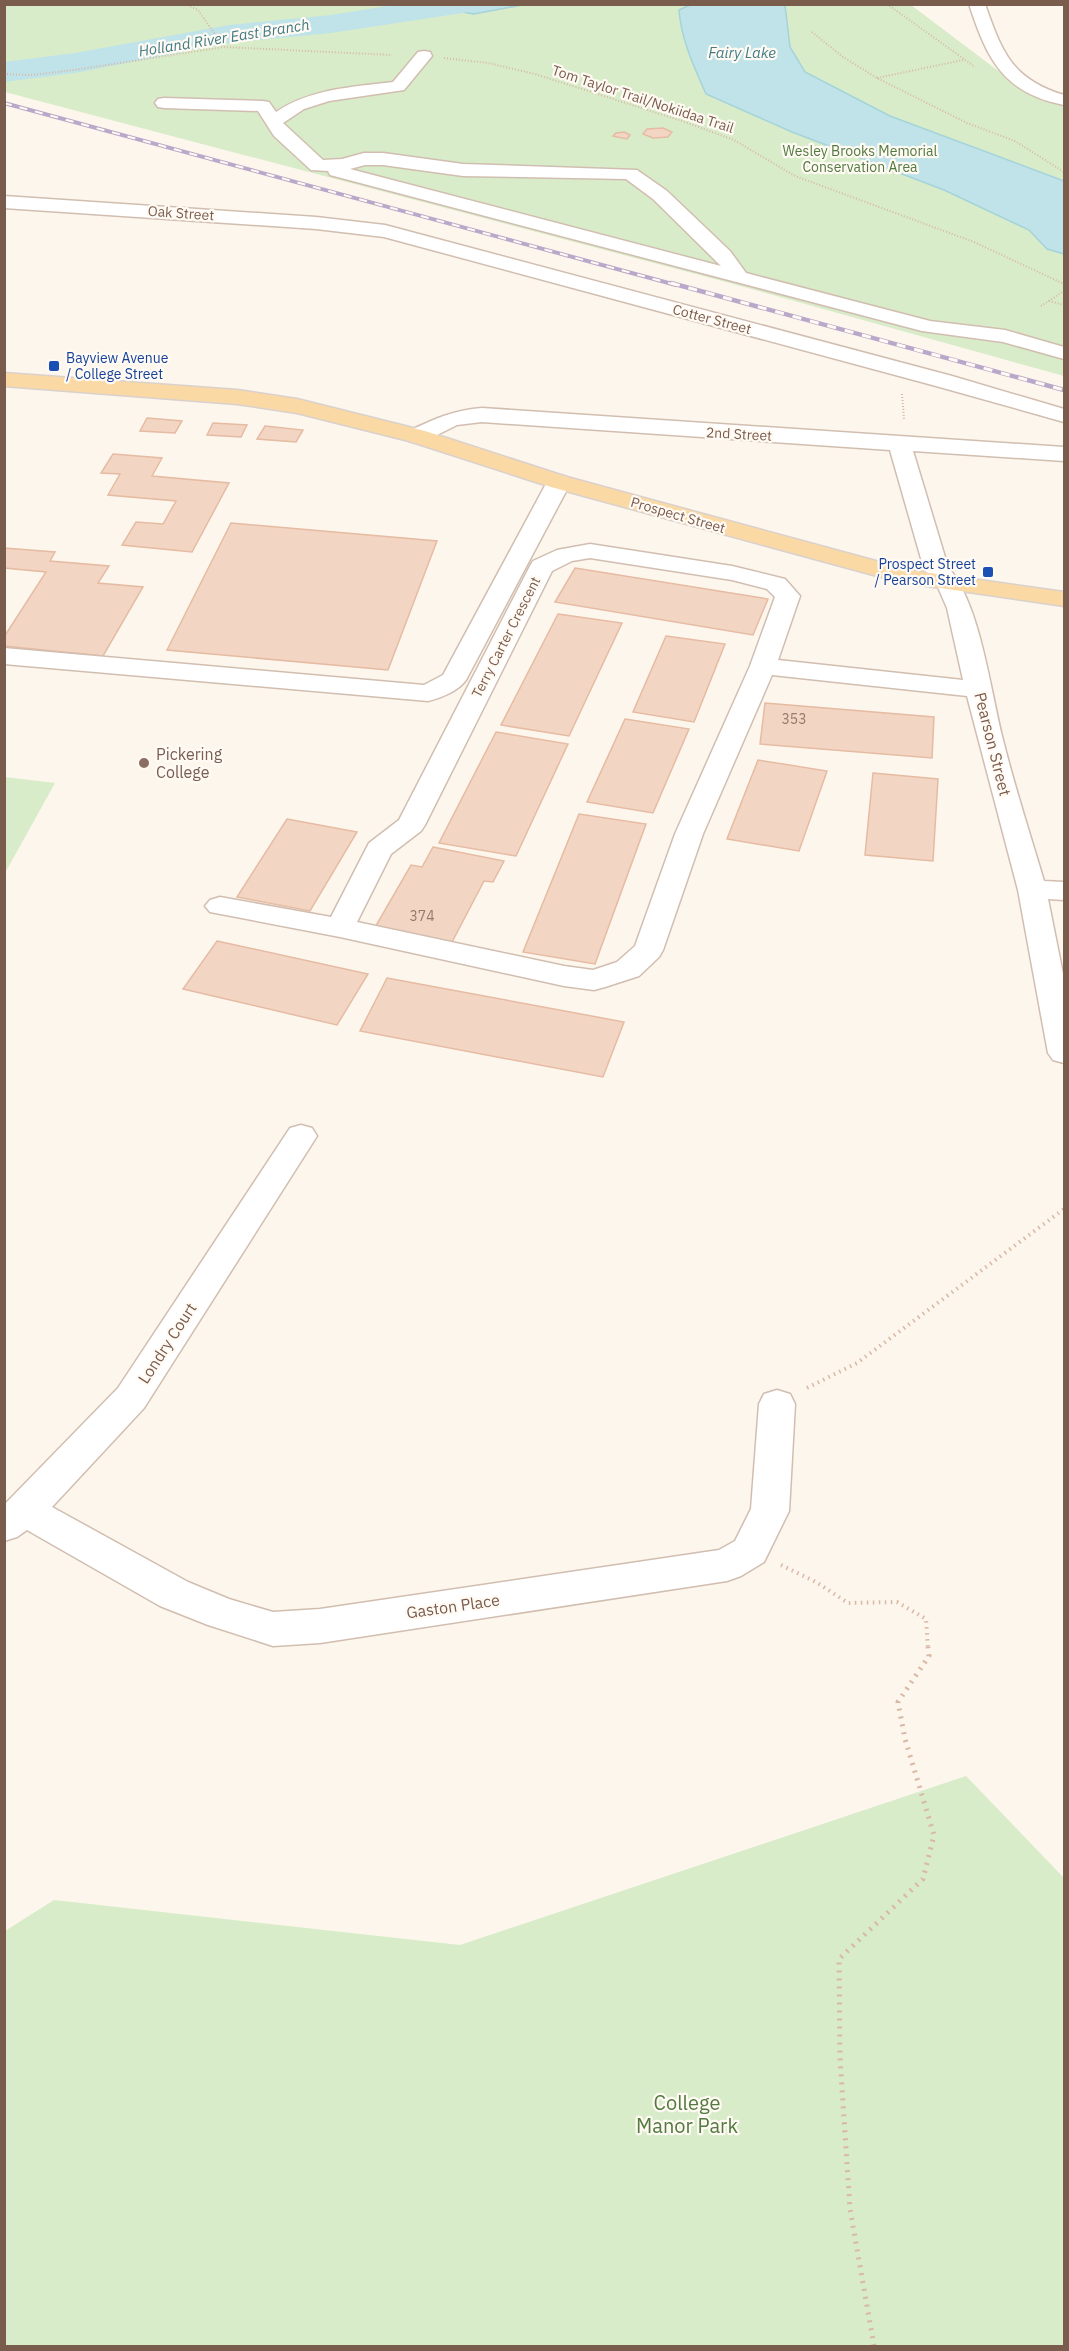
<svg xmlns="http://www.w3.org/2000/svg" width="1069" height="2351" font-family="'IBM Plex Sans',sans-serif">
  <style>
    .green { fill: #d8ecc9 }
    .water { fill: #bfe3e8; stroke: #a5d3da; stroke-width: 1.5 }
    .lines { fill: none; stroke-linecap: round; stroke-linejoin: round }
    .river { fill: #bfe3e8; fill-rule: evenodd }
    .building { fill: #f3d5c3; stroke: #e6bba3; stroke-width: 1.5 }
    .minor-casing { stroke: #d1beb0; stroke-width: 3 }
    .major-casing { stroke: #dad1cd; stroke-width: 3 }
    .path-far2 { stroke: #d9b8a5; stroke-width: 2; stroke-dasharray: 1 2; stroke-linecap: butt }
    .path-far1 { stroke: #d9b8a5; stroke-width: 4; stroke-dasharray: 1.5 4.5; stroke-linecap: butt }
    .path { stroke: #d9b8a5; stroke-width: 5; stroke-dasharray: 2 6; stroke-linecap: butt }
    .minor { fill: #fff; fill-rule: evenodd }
    .major { fill: #fbd9a5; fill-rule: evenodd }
    .rail-far1-casing { stroke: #b9a8c9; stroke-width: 4 }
    .rail-casing { stroke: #b9a8c9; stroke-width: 4.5 }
    .rail-far1 { stroke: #fffaf3; stroke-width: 2; stroke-dasharray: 8; stroke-linecap: butt }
    .rail { stroke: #fffaf3; stroke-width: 3; stroke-dasharray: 9; stroke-linecap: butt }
    .transit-dot { fill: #1a4fb4; stroke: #fffaf3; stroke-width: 2 }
    .education-dot { fill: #8d6e63; stroke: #fffaf3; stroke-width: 2 }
    .labels { text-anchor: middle; stroke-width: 4.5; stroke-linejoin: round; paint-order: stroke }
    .far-street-label { font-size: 14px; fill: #7a5c4d; stroke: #fffaf3 }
    .far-park-label { font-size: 14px; fill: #537a41; stroke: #fffaf3 }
    .far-transit-label { font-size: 14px; fill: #164399; stroke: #fffaf3; text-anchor: start }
    .number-label { font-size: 14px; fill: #987a6a }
    .far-water-label { font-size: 15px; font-style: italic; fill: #437c86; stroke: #fffaf3 }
    .street-label { font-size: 16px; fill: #7a5c4d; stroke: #fffaf3 }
    .education-label { font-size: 16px; fill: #785e54; stroke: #fffaf3; text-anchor: start }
    .near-park-label { font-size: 20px; fill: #537a41; stroke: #fffaf3 }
  </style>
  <rect width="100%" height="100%" fill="#fdf6ec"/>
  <g class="green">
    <polygon points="4,5 911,5 1029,94 1064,104 1064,376 726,282 5,92"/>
    <polygon points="5,777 55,783 5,873 4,777"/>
    <polygon points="966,1776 1064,1878 1064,2346 5,2346 5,1931 54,1900 460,1945"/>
  </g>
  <g class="water">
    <polygon points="451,5 451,4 522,5 474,14 444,9"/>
    <path d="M 690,5 L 785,5 L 790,47 L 805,72 L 890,116 L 1064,181 L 1064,254 L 1047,249 L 1029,230 L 944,190 L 792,132 L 706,94 C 694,67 681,39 679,10 Z"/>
  </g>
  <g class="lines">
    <polygon class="river" points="400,4 478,4 474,10 463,13 331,33 229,43 75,73 4,82 4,62 75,53 229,25 331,15"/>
  </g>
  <g class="building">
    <polygon points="663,128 672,132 668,137 653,138 643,134 647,129"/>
    <polygon points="624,132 630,135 627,139 613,136 616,133"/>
    <polygon points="147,418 182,421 175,433 140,431"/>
    <polygon points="213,423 247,425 241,437 207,435"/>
    <polygon points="265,426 303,430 296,442 257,439"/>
    <polygon points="113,454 162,458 152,476 229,483 192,552 122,545 136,522 163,524 176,501 108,495 120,474 101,473"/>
    <polygon points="231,523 437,541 388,670 167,650"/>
    <polygon points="4,548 55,552 50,561 109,566 98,583 143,587 103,656 4,646 4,637 46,572 4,568"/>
    <polygon points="575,568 768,599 753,635 555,602"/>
    <polygon points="558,614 622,623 569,736 501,725"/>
    <polygon points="666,636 725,644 694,722 633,712"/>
    <polygon points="765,703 934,717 932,758 760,744"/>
    <polygon points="625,719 689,729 653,813 587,802"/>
    <polygon points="496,732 568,744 516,856 439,843"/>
    <polygon points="758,760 827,771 799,851 727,839"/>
    <polygon points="873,773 938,779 933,861 865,855"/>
    <polygon points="579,814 646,824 595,964 523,952"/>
    <polygon points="287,819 357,832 310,911 237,897"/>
    <polygon points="433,847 504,861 493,882 484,881 451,944 374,929 411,865 422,867"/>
    <polygon points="217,941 368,974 337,1025 183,989"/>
    <polygon points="387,978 624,1022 603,1077 360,1031"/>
  </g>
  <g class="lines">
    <g class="minor-casing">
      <g id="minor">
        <path d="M 969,4 L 985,4 C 1002,53 1012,79 1064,95 L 1064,105 C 1003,93 987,59 969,4 Z"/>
        <path d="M 424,51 L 430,52 L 432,56 L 404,90 L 329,101 L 304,109 L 283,123 L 323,160 L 342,159 L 364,153 L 383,153 L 463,164 L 637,170 L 667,191 L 730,251 L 746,273 L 930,321 L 1005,330 L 1064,347 L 1064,359 L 1003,342 L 922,331 L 330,175 L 328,171 L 311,170 L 274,136 L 258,111 L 164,108 L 158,107 L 155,103 L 158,99 L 164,98 L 263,101 L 269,102 L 276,112 C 310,89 352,87 393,82 L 418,52 ZM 365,165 L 383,165 L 463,176 L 626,179 L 653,199 L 721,266 L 350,169 Z"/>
        <polygon points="4,196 316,217 385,225 952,376 1064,409 1064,422 936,386 384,237 316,229 4,208"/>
        <path d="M 482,408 L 1064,447 L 1064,461 L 913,451 L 948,567 C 981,606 990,690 1003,740 C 1015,788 1030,834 1044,881 L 1064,882 L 1064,900 L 1048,899 L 1064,979 L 1064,1063 L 1053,1060 L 1048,1053 L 1018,890 L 967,696 L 772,675 L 703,834 L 663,950 L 659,957 L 639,976 L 605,987 L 594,990 L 564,986 L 340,937 L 210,912 L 205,906 L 210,900 L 220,897 L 331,917 L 369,843 L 399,820 L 530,566 L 533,561 L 557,550 L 590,544 L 732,566 L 785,579 L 800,596 L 778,660 L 963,680 L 947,608 L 937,585 L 924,569 L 890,450 L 482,422 L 457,425 L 425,441 L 417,443 L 409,441 L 406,436 L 409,431 C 434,419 454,410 482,408 ZM 590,558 L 732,580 L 767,589 L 775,597 L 750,666 L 675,834 L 635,946 L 617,962 L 593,970 L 564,966 L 357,922 L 391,854 L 421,831 L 425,825 L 552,571 L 572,561 Z"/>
        <path d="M 559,475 L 567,477 L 571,482 L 466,680 C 458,691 441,698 428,701 L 4,664 L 4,648 L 424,685 L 443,675 L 547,482 L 551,477 Z"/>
        <polygon points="301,1125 312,1128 317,1136 144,1408 52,1507 188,1582 229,1599 273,1612 320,1609 719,1550 735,1541 751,1509 759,1404 764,1394 777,1390 790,1394 795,1404 789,1511 764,1562 741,1576 727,1581 320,1643 273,1646 208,1625 160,1606 27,1530 17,1537 4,1541 4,1505 118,1388 290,1128"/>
      </g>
    </g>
    <g class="major-casing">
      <polygon id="major" points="4,373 237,390 297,399 425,431 567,477 909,570 1064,592 1064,606 899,582 551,487 409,441 297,413 237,404 4,386"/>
    </g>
    <g class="path-far2">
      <polyline points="185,4 198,10 224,47"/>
      <polyline points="887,4 975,67"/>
      <polyline points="812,32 843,57 877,78 967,123 1015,141 1064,172"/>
      <polyline points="444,58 488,63 535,74 685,122 734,140 795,176 974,242 1064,284"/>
      <polyline points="4,74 32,75 74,70 224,47 392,55"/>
      <polyline points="877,78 963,60"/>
      <polyline points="1049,301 1064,305"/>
      <polyline points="1041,306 1064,291"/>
      <polyline points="902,394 904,419"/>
    </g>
    <g class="path-far1">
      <polyline points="807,1388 857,1363 1064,1209"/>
      <polyline points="781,1565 816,1582 848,1603 897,1602 926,1619 928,1649"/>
    </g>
    <polyline class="path" points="874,2346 850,2209 840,2058 839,1959 923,1879 934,1835 905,1739 898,1702 929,1656 928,1647"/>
    <use href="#minor" class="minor"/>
    <use href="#major" class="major"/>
    <g class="rail-far1-casing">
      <polyline id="rail-far1" points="4,103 676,285"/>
    </g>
    <g class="rail-casing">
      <polyline id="rail" points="671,283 1064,390"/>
    </g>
    <use href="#rail-far1" class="rail-far1"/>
    <use href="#rail" class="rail"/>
  </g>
  <g class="transit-dot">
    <rect x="48" y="360" width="12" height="12" rx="3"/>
    <rect x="982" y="566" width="12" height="12" rx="3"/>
  </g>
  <circle class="education-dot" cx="144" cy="763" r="6"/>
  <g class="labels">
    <g class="far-street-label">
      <text transform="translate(643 99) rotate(18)" y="5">Tom Taylor Trail/Nokiidaa Trail</text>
      <text transform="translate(181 213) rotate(4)" y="5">Oak Street</text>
      <text transform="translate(712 319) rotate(15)" y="5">Cotter Street</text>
      <text transform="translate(739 434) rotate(3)" y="5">2nd Street</text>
      <text transform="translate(678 515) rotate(16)" y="5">Prospect Street</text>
      <text transform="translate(506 637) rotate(-63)" y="5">Terry Carter Crescent</text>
    </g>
    <g class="far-park-label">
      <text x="860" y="156">Wesley Brooks Memorial<tspan x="860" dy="16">Conservation Area</tspan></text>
    </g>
    <g class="far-transit-label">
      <text x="66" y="363">Bayview Avenue<tspan x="66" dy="16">/ College Street</tspan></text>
      <text x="976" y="569" text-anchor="end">Prospect Street<tspan x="976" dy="16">/ Pearson Street</tspan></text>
    </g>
    <g class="number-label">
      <text x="794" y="724">353</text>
      <text x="422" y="921">374</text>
    </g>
    <g class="far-water-label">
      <text transform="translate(224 38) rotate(-9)" y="5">Holland River East Branch</text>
      <text x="742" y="58">Fairy Lake</text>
    </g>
    <g class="street-label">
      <text transform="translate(993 744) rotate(76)" y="6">Pearson Street</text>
      <text transform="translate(167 1343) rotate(-57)" y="6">Londry Court</text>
      <text transform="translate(453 1606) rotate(-8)" y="6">Gaston Place</text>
    </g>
    <g class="education-label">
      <text x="156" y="760">Pickering<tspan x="156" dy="18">College</tspan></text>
    </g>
    <g class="near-park-label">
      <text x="687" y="2110">College<tspan x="687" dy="23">Manor Park</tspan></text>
    </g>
  </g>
  <rect width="1069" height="2351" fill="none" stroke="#7a5c4d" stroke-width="12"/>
</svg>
